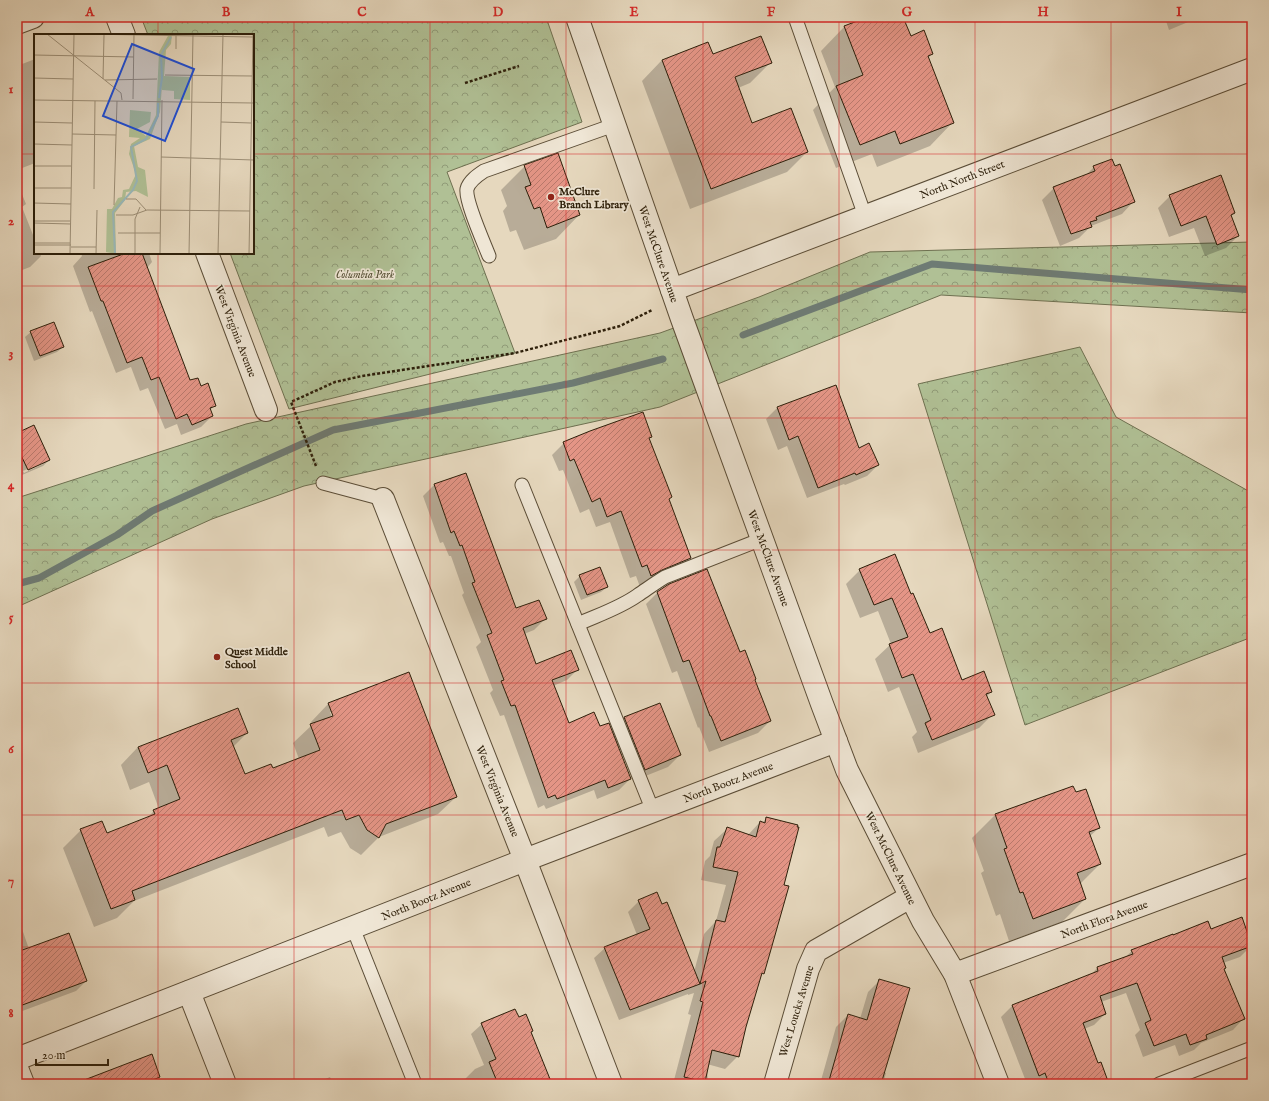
<svg xmlns="http://www.w3.org/2000/svg" width="1269" height="1101" font-family="'IM FELL English',serif">
  <style>
    .forest { fill: url(#forest-crowns); stroke: #6e7050 }
    .shadow { fill: #0003; fill-rule: evenodd }
    .lines { fill: none; stroke-linecap: round; stroke-linejoin: round }
    .stream { stroke: #6e7b74; stroke-width: 7 }
    .building { fill: url(#building-hatch); stroke: #2d1f0a }
    .service-casing { stroke: #5b4d37; stroke-width: 15 }
    .minor-casing { stroke: #5b4d37; stroke-width: 24 }
    .tertiary-casing { stroke: #5b4d37; stroke-width: 24 }
    .path { stroke: #2d1f0a; stroke-width: 2.5; stroke-dasharray: 3 2; stroke-linecap: butt }
    .service { stroke: #efe6d5; stroke-width: 13 }
    .minor { stroke: #efe6d5; stroke-width: 22 }
    .tertiary { stroke: #efe6d5; stroke-width: 22 }
    .grid { fill: none; stroke: #d62828; stroke-width: 1; stroke-opacity: 0.55 }
    .poi-dot { fill: #8f2418; stroke: #efe6d5; stroke-width: 1.5 }
    .labels { text-anchor: middle; stroke-width: 3.5; stroke-linejoin: round; paint-order: stroke }
    .street-label { font-size: 11px; fill: #2d1f0a; stroke: #efe6d5 }
    .poi-label { font-size: 11px; font-weight: bold; fill: #2d1f0a; stroke: #efe6d5; text-anchor: start }
    .park-label { font-size: 11px; font-style: italic; fill: #544f34; stroke: #efe6d5 }
    .inset-river { fill: none; stroke: #99b8ba; stroke-width: 2 }
    .inset-road { fill: none; stroke: #9c8e76; stroke-width: 1 }
    .view { fill: #1d4ed8; fill-opacity: 0.15; stroke: #1d4ed8; stroke-width: 2 }
    .inset-edge { fill: none; stroke: #2d1f0a; stroke-width: 2 }
    .neatline { fill: none; stroke: #d62828; stroke-width: 1.5 }
    .grid-label { font-size: 13px; text-anchor: middle; font-weight: bold; fill: #d62828 }
  </style>
  <defs>
    <pattern id="forest-crowns" width="20" height="18" patternUnits="userSpaceOnUse"><rect width="20" height="18" fill="#b0c095"/><path d="M2 6a3 3 0 1 1 6 0M12 15a3 3 0 1 1 6 0" fill="none" stroke="#909b78"/></pattern>
    <pattern id="building-hatch" width="6" height="6" patternUnits="userSpaceOnUse"><rect width="6" height="6" fill="#e49586"/><path d="M-1 1l2-2M0 6l6-6M5 7l2-2" fill="none" stroke="#b9796c"/></pattern>
  </defs>
  <rect width="100%" height="100%" fill="#e6d8be"/>
  <filter id="stains"><feTurbulence type="fractalNoise" baseFrequency=".005" numOctaves="4"/><feColorMatrix values="0 0 0 0 .2 0 0 0 0 .09 0 0 0 0 .02 0 0 0 .5 -.17"/></filter>
  <radialGradient id="worn" r=".72"><stop offset=".6" stop-color="#630" stop-opacity="0"/><stop offset="1" stop-color="#630" stop-opacity=".3"/></radialGradient>
  <g class="forest">
    <polygon points="141,17 546,17 582,122 447,172 515,353 289,409 230,253 253,253 253,35 148,35"/>
    <polygon points="1252,242 1252,313 941,295 660,407 304,486 212,519 17,607 17,498 246,424 660,333 759,297 870,252"/>
    <polygon points="1080,347 1116,417 1252,493 1252,637 1025,725 918,384"/>
  </g>
  <g class="shadow">
    <polygon points="646,17 661,17 648,22"/>
    <polygon points="870,17 902,17 910,37 932,54 928,58 953,122 930,146 877,167 872,154 836,168 813,110 835,87 821,51 844,27"/>
    <polygon points="1162,17 1197,17 1193,20 1169,30 1166,21 1164,21"/>
    <polygon points="35,59 35,163 17,170 17,66"/>
    <polygon points="662,60 770,63 750,83 738,88 751,124 807,152 787,172 690,209 642,81"/>
    <polygon points="525,166 579,215 556,239 524,250 516,230 510,232 503,211 507,206 501,190"/>
    <polygon points="1094,167 1133,202 1122,214 1091,226 1079,238 1060,246 1042,200 1054,188 1085,176"/>
    <polygon points="17,182 26,204 22,207 35,240 35,253 40,253 41,256 30,267 17,272"/>
    <polygon points="1170,196 1234,213 1231,216 1238,236 1226,248 1205,256 1194,228 1169,237 1158,208"/>
    <polygon points="81,253 149,253 152,262 147,268 190,382 201,387 215,405 210,410 212,416 201,427 181,435 177,424 165,429 148,388 140,391 131,367 116,373 92,311 90,312 73,266 82,256"/>
    <polygon points="31,332 63,347 57,352 34,361 25,337"/>
    <polygon points="836,386 858,449 878,465 867,476 845,485 844,484 807,498 787,446 778,450 766,419 777,408"/>
    <path d="M 17,434 L 49,460 L 43,466 L 22,475 L 17,464 ZM 43,462 L 43,464 L 24,473 L 23,471 Z"/>
    <polygon points="651,437 648,439 671,497 668,500 690,558 679,569 640,587 636,576 630,578 610,522 596,527 589,509 580,513 563,470 559,471 552,455 564,443"/>
    <polygon points="466,474 515,609 545,619 534,630 524,634 535,665 578,669 567,680 553,686 569,724 600,728 611,731 624,718 680,755 668,767 633,781 619,746 617,746 630,779 619,790 597,799 594,790 546,809 544,805 538,808 504,715 500,716 490,693 493,690 476,647 481,642 462,595 464,593 451,556 449,556 443,542 440,543 423,496 434,485"/>
    <polygon points="860,570 911,595 929,635 961,681 991,692 986,697 993,714 979,728 918,753 912,737 917,732 899,687 888,692 875,659 891,644 878,611 860,618 846,584"/>
    <polygon points="580,576 607,587 601,592 581,600 574,582"/>
    <polygon points="658,592 739,654 754,681 770,721 758,733 709,752 699,727 698,728 677,671 672,673 646,604"/>
    <path d="M 408,673 L 456,797 L 438,814 L 379,837 L 361,855 L 350,848 L 341,832 L 328,837 L 324,827 L 134,901 L 117,918 L 94,927 L 63,848 L 81,830 L 107,834 L 146,819 L 154,811 L 159,809 L 149,782 L 130,790 L 121,765 L 138,747 L 247,733 L 233,747 L 244,775 L 272,769 L 299,759 L 293,743 L 312,725 L 311,722 L 328,704 ZM 330,712 L 332,712 L 336,720 L 334,721 Z"/>
    <polygon points="996,814 1099,828 1090,836 1100,864 1080,884 1085,899 1062,922 1009,941 1000,914 996,916 981,873 984,871 972,838"/>
    <polygon points="767,818 783,886 763,973 760,977 745,1026 738,1056 725,1069 707,1064 708,1084 673,1084 691,1015 688,1014 694,993 688,995 688,994 619,1020 594,958 605,948 637,935 628,912 639,901 694,972 704,934 716,921 726,885 701,880 705,861 710,856 714,841 727,829 748,835 760,822 762,823"/>
    <polygon points="21,926 29,949 86,981 76,991 17,1013 17,928"/>
    <polygon points="1210,930 1251,946 1240,957 1223,963 1223,970 1244,1018 1233,1030 1201,1043 1194,1050 1179,1056 1175,1045 1143,1057 1135,1035 1140,1030 1126,993 1101,1002 1105,1014 1094,1025 1084,1029 1097,1064 1108,1084 1027,1084 1001,1017 1012,1006 1091,975 1097,968 1123,959 1132,951 1173,936"/>
    <polygon points="880,980 884,1072 886,1073 883,1084 820,1084 836,1027 848,1015 860,1019 868,992"/>
    <polygon points="518,1018 530,1033 551,1084 466,1084 464,1080 475,1069 484,1065 471,1034 482,1024"/>
    <polygon points="151,1056 159,1077 152,1084 76,1084"/>
    <polygon points="330,1077 333,1084 313,1084"/>
  </g>
  <g class="lines">
    <g class="stream">
      <polyline points="743,335 932,264 1252,290"/>
      <polyline points="17,584 39,578 117,535 152,511 333,430 573,383 663,359"/>
    </g>
  </g>
  <g class="building">
    <polygon points="868,17 903,17 911,36 924,30 933,54 928,56 954,123 900,144 895,131 860,145 836,86 863,75 844,26"/>
    <polygon points="761,36 772,63 735,77 752,123 791,108 808,152 711,189 662,60 708,42 713,54"/>
    <polygon points="558,153 580,215 547,228 540,207 534,209 525,187 531,185 524,165"/>
    <polygon points="1112,159 1115,166 1120,164 1135,202 1096,217 1097,220 1090,222 1092,227 1071,234 1053,187 1095,171 1093,166"/>
    <polygon points="1221,175 1235,213 1231,215 1239,236 1217,245 1206,216 1181,226 1169,195"/>
    <polygon points="126,253 142,253 190,380 198,378 201,386 208,383 216,406 210,408 213,416 192,425 187,414 176,419 159,377 151,380 142,357 127,363 103,301 101,301 88,267"/>
    <polygon points="54,322 64,347 40,356 30,331"/>
    <polygon points="836,385 859,448 869,443 879,465 856,475 855,473 818,488 798,436 789,440 777,407"/>
    <polygon points="643,412 652,437 649,438 672,497 669,499 691,558 662,570 651,576 647,565 642,567 621,511 607,517 600,498 592,502 574,459 570,461 563,442 590,431"/>
    <polygon points="34,425 50,460 28,470 17,447 17,433"/>
    <polygon points="466,473 516,608 539,600 547,619 523,628 536,664 571,650 579,670 552,680 569,723 594,712 600,726 609,723 631,779 608,788 605,780 557,799 555,795 548,798 515,705 511,706 501,681 504,680 487,635 492,633 472,583 475,582 462,545 460,546 454,531 451,533 434,484"/>
    <polygon points="895,554 911,594 913,593 930,633 942,628 962,680 984,671 992,692 986,694 995,715 932,740 925,723 931,720 913,674 902,678 889,644 908,637 892,598 874,605 859,569"/>
    <polygon points="600,567 608,587 587,595 579,575"/>
    <polygon points="707,569 740,652 745,650 756,679 755,680 771,721 721,741 711,716 710,716 689,660 683,662 657,592 669,584"/>
    <polygon points="409,672 457,797 386,824 379,838 367,830 359,815 346,820 342,810 132,891 135,900 111,909 80,829 102,821 107,833 155,814 153,810 180,799 167,765 148,773 138,747 238,708 248,733 231,740 245,774 271,764 273,768 320,750 310,724 333,716 328,703"/>
    <polygon points="660,703 681,755 645,770 624,717"/>
    <polygon points="1073,786 1076,792 1086,789 1100,828 1089,832 1101,864 1077,873 1086,899 1033,919 1023,892 1020,893 1004,849 1007,848 995,814"/>
    <polygon points="766,817 798,825 797,827 799,827 784,885 789,886 764,974 762,973 746,1027 739,1057 712,1050 705,1082 684,1077 703,1002 700,1001 706,981 700,984 716,920 725,922 738,872 713,867 717,847 720,847 727,827 756,837 760,821 765,823"/>
    <polygon points="657,892 662,904 667,902 700,984 630,1010 604,947 650,929 638,900"/>
    <polygon points="1242,917 1252,946 1222,957 1226,968 1224,969 1245,1019 1206,1035 1207,1039 1190,1045 1186,1034 1154,1046 1145,1023 1151,1020 1137,983 1100,996 1106,1014 1083,1023 1098,1063 1101,1062 1109,1084 1049,1084 1045,1073 1039,1076 1012,1005 1098,971 1097,967 1133,954 1131,950 1173,934 1173,935 1208,921 1211,929"/>
    <polygon points="69,933 87,981 17,1007 17,952"/>
    <polygon points="879,979 910,988 881,1084 828,1084 848,1014 867,1020"/>
    <polygon points="515,1009 519,1017 526,1014 533,1031 531,1032 552,1084 498,1084 489,1062 496,1059 481,1023"/>
    <polygon points="152,1054 160,1077 143,1084 79,1084 79,1082"/>
  </g>
  <g class="lines">
    <g class="service-casing">
      <g id="service">
        <polyline points="795,17 865,216"/>
        <path d="M 489,256 C 484,243 465,201 467,189 C 469,181 478,175 484,171 L 614,125"/>
        <polyline points="323,483 383,499"/>
        <polyline points="522,485 653,811"/>
        <path d="M 578,624 C 598,615 620,608 638,595 C 647,589 655,583 665,577 L 762,539"/>
        <polyline points="353,928 415,1084"/>
        <polyline points="17,1056 28,1084"/>
        <polyline points="1159,1084 1252,1048"/>
      </g>
    </g>
    <g class="minor-casing">
      <g id="minor">
        <polyline points="117,17 124,35"/>
        <polyline points="17,23 33,17"/>
        <polyline points="207,253 266,410"/>
        <polyline points="383,499 525,860 611,1084"/>
        <polyline points="955,974 1252,864"/>
        <polyline points="189,992 225,1084"/>
        <polyline points="17,1059 525,860 836,741"/>
      </g>
    </g>
    <g class="tertiary-casing">
      <g id="tertiary">
        <polyline points="577,17 682,319 822,704 847,770 923,921 955,974 998,1084"/>
        <polyline points="672,290 1252,69"/>
        <polyline points="775,1084 808,969 816,951 910,897"/>
      </g>
    </g>
    <g class="path">
      <polyline points="465,83 519,66"/>
      <polyline points="316,466 291,402 335,382 362,376 515,353 620,326 652,310"/>
    </g>
    <use href="#service" class="service"/>
    <use href="#minor" class="minor"/>
    <use href="#tertiary" class="tertiary"/>
  </g>
  <path class="grid" d="M 158,17 L 158,35M 294,17 L 294,1084M 430,17 L 430,1084M 566,17 L 566,1084M 703,17 L 703,1084M 839,17 L 839,1084M 975,17 L 975,1084M 1111,17 L 1111,1084M 17,154 L 35,154M 253,154 L 1252,154M 158,253 L 158,1084M 17,286 L 1252,286M 17,418 L 1252,418M 17,550 L 1252,550M 17,683 L 1252,683M 17,815 L 1252,815M 17,947 L 1252,947"/>
  <g class="poi-dot">
    <circle cx="551" cy="197" r="4"/>
    <circle cx="217" cy="657" r="4"/>
  </g>
  <g class="labels">
    <g class="street-label">
      <text transform="translate(962 179) rotate(-21)" y="4">North North Street</text>
      <text transform="translate(659 254) rotate(71)" y="4">West McClure Avenue</text>
      <text transform="translate(236 331) rotate(69)" y="4">West Virginia Avenue</text>
      <text transform="translate(769 558) rotate(70)" y="4">West McClure Avenue</text>
      <text transform="translate(728 782) rotate(-21)" y="4">North Bootz Avenue</text>
      <text transform="translate(498 791) rotate(68)" y="4">West Virginia Avenue</text>
      <text transform="translate(891 858) rotate(64)" y="4">West McClure Avenue</text>
      <text transform="translate(426 899) rotate(-22)" y="4">North Bootz Avenue</text>
      <text transform="translate(1104 919) rotate(-20)" y="4">North Flora Avenue</text>
      <text transform="translate(796 1011) rotate(-73)" y="4">West Loucks Avenue</text>
    </g>
    <g class="poi-label">
      <text x="559" y="195">McClure<tspan x="559" dy="13">Branch Library</tspan></text>
      <text x="225" y="655">Quest Middle<tspan x="225" dy="13">School</tspan></text>
    </g>
    <g class="park-label">
      <text x="365" y="278">Columbia Park</text>
    </g>
  </g>
  <g transform="translate(34 34)">
    <rect width="220" height="220" fill="#e6d8be"/>
    <path d="M 135,0 L 138,0 L 137,10 L 132,16 L 130,42 L 156,43 L 156,66 L 140,65 L 140,57 L 128,56 L 128,52 L 126,78 L 116,105 L 100,112 L 104,133 L 111,136 L 114,163 L 102,157 L 92,158 L 91,166 L 81,179 L 82,220 L 72,218 L 73,175 L 78,175 L 84,164 L 88,163 L 89,156 L 95,155 L 102,140 L 95,120 L 97,110 L 106,104 L 95,103 L 96,76 L 117,78 L 116,88 L 103,95 L 112,102 L 122,81 L 125,18 Z" fill="#b0c095"/>
    <path class="inset-river" d="M 125,64 L 128,44 L 127,21 L 137,3M 81,220 L 79,178 L 99,156 L 103,147 L 97,113 L 112,105 L 124,82 L 124,69"/>
    <path class="inset-road" d="M 13,0 L 87,59 L 88,66M 52,0 L 219,3M 142,15 L 142,1M 0,21 L 100,23M 131,41 L 218,42M 0,44 L 39,45M 69,45 L 70,1M 71,46 L 123,45M 99,65 L 100,0M 0,66 L 220,69M 0,88 L 38,89M 187,88 L 217,89M 38,100 L 82,101M 0,110 L 38,111M 127,123 L 220,126M 0,132 L 37,132M 0,154 L 37,154M 60,155 L 61,67M 92,165 L 102,165 L 112,176M 0,169 L 37,170M 80,171 L 83,67M 82,181 L 99,181 L 113,176 L 216,177M 0,187 L 36,187M 0,189 L 37,190M 84,199 L 126,199M 0,209 L 36,209M 0,211 L 37,211M 37,213 L 62,213M 36,220 L 40,0M 62,220 L 63,176M 101,220 L 101,185 L 106,173M 126,220 L 128,66M 155,220 L 159,0M 184,220 L 189,0M 215,220 L 219,0"/>
    <path class="view" d="M 98,10 L 160,35 L 131,107 L 69,82 Z"/>
    <rect width="220" height="220" class="inset-edge"/>
  </g>
  <rect width="1269" height="1101" fill="none" stroke="#e6d8be" stroke-width="44"/>
  <path d="M36 1059v6h72v-6" fill="none" stroke="#2d1f0a" stroke-width="2"/>
  <text x="42" y="1059" font-size="12" fill="#2d1f0a" stroke="#efe6d5" stroke-width="3" paint-order="stroke">20 m</text>
  <rect x="22" y="22" width="1225" height="1057" class="neatline"/>
  <g class="grid-label">
    <text x="90" y="16">A</text>
    <text x="226" y="16">B</text>
    <text x="362" y="16">C</text>
    <text x="498" y="16">D</text>
    <text x="634" y="16">E</text>
    <text x="771" y="16">F</text>
    <text x="907" y="16">G</text>
    <text x="1043" y="16">H</text>
    <text x="1179" y="16">I</text>
    <text x="11" y="93">1</text>
    <text x="11" y="225">2</text>
    <text x="11" y="357">3</text>
    <text x="11" y="489">4</text>
    <text x="11" y="621">5</text>
    <text x="11" y="753">6</text>
    <text x="11" y="885">7</text>
    <text x="11" y="1017">8</text>
  </g>
  <rect width="100%" height="100%" filter="url(#stains)"/>
  <rect width="100%" height="100%" fill="url(#worn)"/>
</svg>
